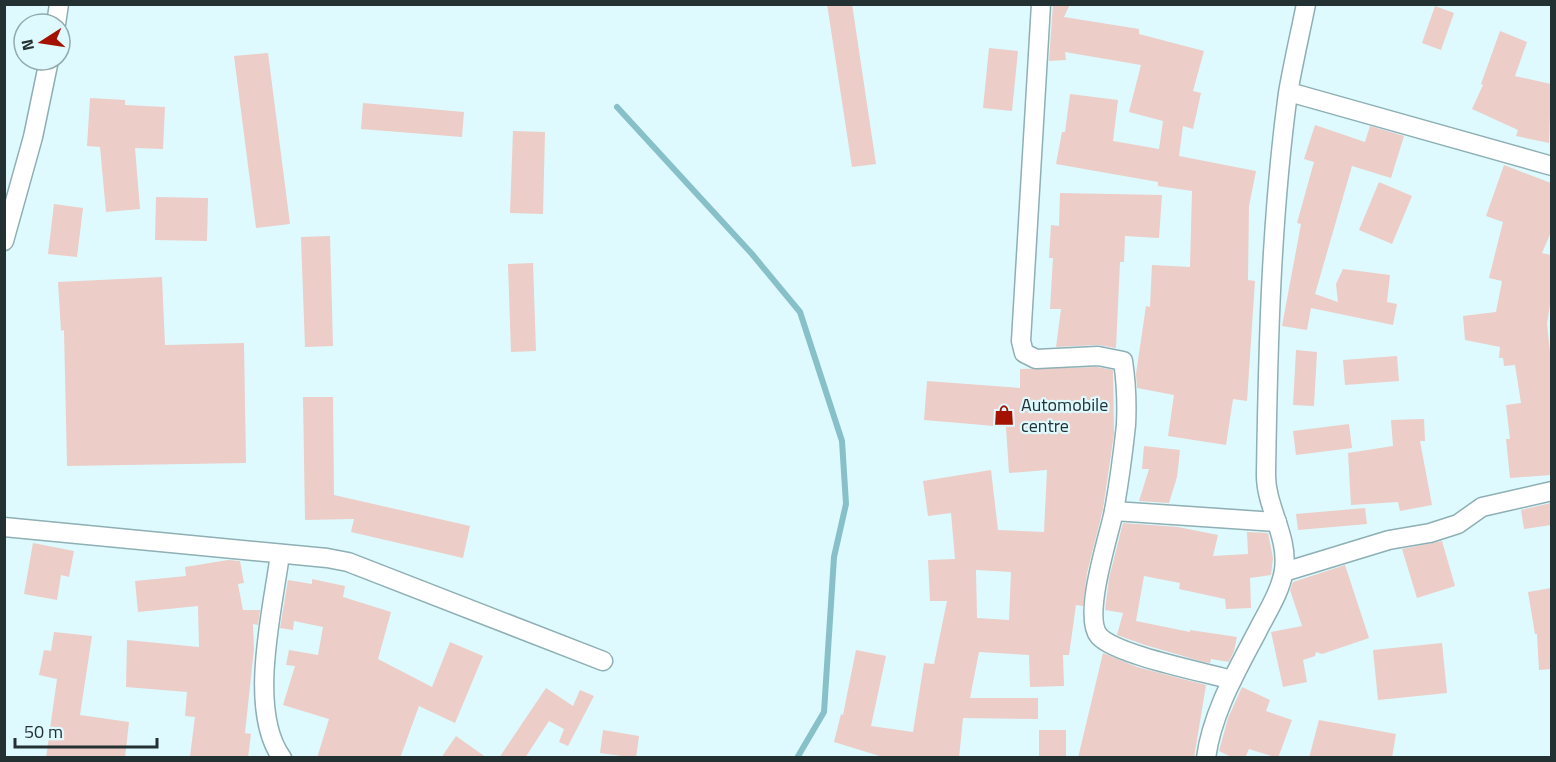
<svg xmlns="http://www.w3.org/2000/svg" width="1556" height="762" font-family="'Titillium Web',sans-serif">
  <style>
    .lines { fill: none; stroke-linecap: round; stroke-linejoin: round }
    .stream { stroke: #87c0c8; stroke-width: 6 }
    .building { fill: #edcdc7; fill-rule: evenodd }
    .street-casing { stroke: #8eafb4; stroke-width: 21 }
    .street { stroke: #fff; stroke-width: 18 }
    .labels { text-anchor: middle; stroke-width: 4.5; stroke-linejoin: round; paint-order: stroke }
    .poi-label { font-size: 18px; fill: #233133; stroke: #defafe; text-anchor: start }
  </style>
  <rect width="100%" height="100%" fill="#defafe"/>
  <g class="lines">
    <polyline class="stream" points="617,107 752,254 800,312 842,441 846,504 834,557 824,712 797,758"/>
  </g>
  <g class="building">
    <polygon points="827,4 852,4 876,164 852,167"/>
    <polygon points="1053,4 1070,4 1064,17 1139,29 1139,34 1204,51 1193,91 1201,93 1193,129 1183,126 1179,156 1256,171 1249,206 1248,280 1255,281 1247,401 1233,399 1226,445 1168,436 1174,395 1137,388 1136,374 1146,306 1150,307 1152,265 1190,267 1192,191 1158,186 1158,182 1056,164 1062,132 1065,132 1070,94 1118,100 1113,141 1159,149 1163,121 1129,112 1141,65 1065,52 1066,60 1049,61"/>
    <polygon points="1435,6 1454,13 1441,50 1422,43"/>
    <polygon points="1500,31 1527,42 1515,76 1551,84 1549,143 1516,136 1518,130 1472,109 1483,85 1481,84"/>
    <polygon points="989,48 1018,51 1012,111 983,108"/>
    <polygon points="268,53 290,224 256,228 234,56"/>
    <polygon points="90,98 125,100 125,105 165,107 163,149 135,148 140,209 106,212 100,147 87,146"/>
    <polygon points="363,103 464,112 462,137 361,129"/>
    <polygon points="1315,125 1365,142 1370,126 1404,136 1391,178 1352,166 1315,294 1338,302 1336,284 1343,269 1390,275 1387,302 1397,304 1393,325 1311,308 1307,330 1282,326 1301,224 1297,223 1314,162 1304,159"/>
    <polygon points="513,131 545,132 543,214 510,213"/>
    <polygon points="1504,165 1551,183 1551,232 1542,253 1551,255 1551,297 1547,324 1551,362 1551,475 1510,478 1506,439 1510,439 1506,405 1521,403 1515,365 1504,366 1503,358 1499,358 1500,347 1465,340 1463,316 1496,312 1502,281 1489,278 1503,222 1486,216"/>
    <polygon points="1379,182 1412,196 1392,244 1359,230"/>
    <polygon points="1060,193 1162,195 1159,238 1125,236 1124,262 1120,262 1116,348 1098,345 1056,347 1061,309 1050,309 1053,258 1049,258 1051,225 1059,226"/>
    <polygon points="156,197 208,198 207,241 155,240"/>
    <polygon points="54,204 83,208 77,257 48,254"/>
    <polygon points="330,236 333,346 305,347 301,237"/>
    <polygon points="533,263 536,351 511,352 508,264"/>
    <polygon points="162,277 165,345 244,343 246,463 67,466 64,330 61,331 58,282"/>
    <polygon points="1296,350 1317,352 1314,406 1293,405"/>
    <polygon points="1397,356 1399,381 1345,385 1343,360"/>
    <path d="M 1097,367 L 1113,370 L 1114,434 L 1103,509 L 1087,573 L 1083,606 L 1076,605 L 1069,655 L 1063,655 L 1064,686 L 1030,687 L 1029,655 L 979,652 L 970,698 L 1038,698 L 1038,719 L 963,718 L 959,758 L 886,758 L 834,742 L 841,714 L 843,715 L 856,650 L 886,656 L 871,726 L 913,732 L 924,663 L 934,664 L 947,601 L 930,601 L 928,560 L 955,559 L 951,513 L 928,516 L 923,481 L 991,470 L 998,530 L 1044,532 L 1047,470 L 1009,473 L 1006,427 L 924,420 L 927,381 L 1020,388 L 1020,369 ZM 976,570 L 1011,572 L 1009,620 L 977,618 Z"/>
    <polygon points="303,397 333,397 334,495 470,526 463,558 351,532 354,519 305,520"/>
    <polygon points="1424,419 1425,441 1420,441 1432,505 1400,511 1398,502 1351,505 1348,453 1393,446 1391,420"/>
    <polygon points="1349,424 1352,448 1296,455 1293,431"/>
    <polygon points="1144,446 1180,450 1177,477 1169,503 1139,501 1149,469 1142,469"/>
    <polygon points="1551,503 1551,525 1524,529 1521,510"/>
    <polygon points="1365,508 1367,524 1298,530 1296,514"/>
    <polygon points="1123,523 1178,527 1218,535 1213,556 1248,554 1247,532 1268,533 1273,558 1271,575 1250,578 1251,608 1226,609 1225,599 1179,589 1180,583 1144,576 1136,621 1190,632 1190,630 1237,637 1234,651 1229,662 1211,659 1210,663 1204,662 1145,645 1117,635 1123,613 1105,610 1109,578"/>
    <polygon points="1442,541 1455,586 1417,598 1402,549"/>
    <polygon points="33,543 74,551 69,577 61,575 57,600 24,594"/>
    <polygon points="228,560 240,561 244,583 238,584 243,610 260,610 258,625 253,624 254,649 245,733 251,734 248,758 190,756 195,717 185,716 187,692 126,687 127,640 199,647 198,606 138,612 135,581 186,576 185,567"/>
    <polygon points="1345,565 1369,638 1322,654 1316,652 1315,656 1303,660 1307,682 1283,687 1271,632 1302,626 1290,590 1293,582"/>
    <polygon points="312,579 345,586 343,597 391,612 378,659 432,687 450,642 483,656 455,723 419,706 400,758 317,758 329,719 283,705 295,666 286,665 289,650 318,655 323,627 294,621 293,630 280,628 288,580 312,584"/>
    <polygon points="1551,588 1551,669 1539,670 1537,634 1535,634 1528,592"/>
    <polygon points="54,632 92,636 80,715 129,722 125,758 46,758 57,679 39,675 44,650 51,651"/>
    <polygon points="1442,643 1447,693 1378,700 1373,650"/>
    <polygon points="1103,653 1137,667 1206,685 1194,758 1078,758"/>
    <polygon points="1242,687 1270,700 1266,711 1292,720 1278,758 1249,749 1245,758 1233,758 1219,751 1228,718"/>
    <polygon points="546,688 573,706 580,690 594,696 568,746 559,742 564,729 549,721 525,758 499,758"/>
    <polygon points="1319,720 1396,734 1392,758 1309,758"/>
    <polygon points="603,730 639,736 636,758 600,753"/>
    <rect x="1039" y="730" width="27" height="28"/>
    <polygon points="456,736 487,758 441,758"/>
  </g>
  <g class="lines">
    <g class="street-casing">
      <g id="street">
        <path d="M 1041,4 L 1021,341 L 1024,353 L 1036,359 L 1098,356 L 1123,361 C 1126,381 1127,405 1126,425 C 1123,453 1119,483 1114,511 C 1109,536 1082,616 1099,636 C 1116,655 1204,672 1232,680"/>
        <polyline points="56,24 59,4"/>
        <polyline points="1289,92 1552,166"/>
        <polyline points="4,241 33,137 49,60"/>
        <polyline points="1114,511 1277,522"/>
        <polyline points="4,527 327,558 348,562 603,661"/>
        <path d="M 280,554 C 273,609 247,710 282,758"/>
        <polyline points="1284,572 1389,540 1430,533 1458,524 1482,507 1552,491"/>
        <path d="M 1206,758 C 1212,713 1236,672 1257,632 C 1266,614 1281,591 1284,570 C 1289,536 1265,506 1266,473 C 1268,347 1271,218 1288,93 C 1293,64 1300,34 1306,4"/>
      </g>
    </g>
    <use href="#street" class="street"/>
  </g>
  <defs>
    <g id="shop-bare" transform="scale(1.62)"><path d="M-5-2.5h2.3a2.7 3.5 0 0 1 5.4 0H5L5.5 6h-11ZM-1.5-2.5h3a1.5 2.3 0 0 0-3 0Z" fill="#a41100" stroke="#defafe" stroke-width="2.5" paint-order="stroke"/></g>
  </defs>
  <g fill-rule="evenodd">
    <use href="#shop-bare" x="1004" y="415"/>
  </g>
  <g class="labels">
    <g class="poi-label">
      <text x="1021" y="411">Automobile<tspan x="1021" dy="21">centre</tspan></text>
    </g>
  </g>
  <rect width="1556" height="762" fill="none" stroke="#233133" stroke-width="12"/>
  <g transform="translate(42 42) rotate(258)"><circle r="28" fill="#defafe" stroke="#93aaad" stroke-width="1.5"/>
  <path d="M0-4.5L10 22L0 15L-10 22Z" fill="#a41100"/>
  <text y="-9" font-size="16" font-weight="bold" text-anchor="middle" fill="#233133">N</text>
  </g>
  <path d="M15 738v9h142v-9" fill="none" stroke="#233133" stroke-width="3"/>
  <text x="24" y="738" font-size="18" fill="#233133" stroke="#defafe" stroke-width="4.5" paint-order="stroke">50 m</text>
</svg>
